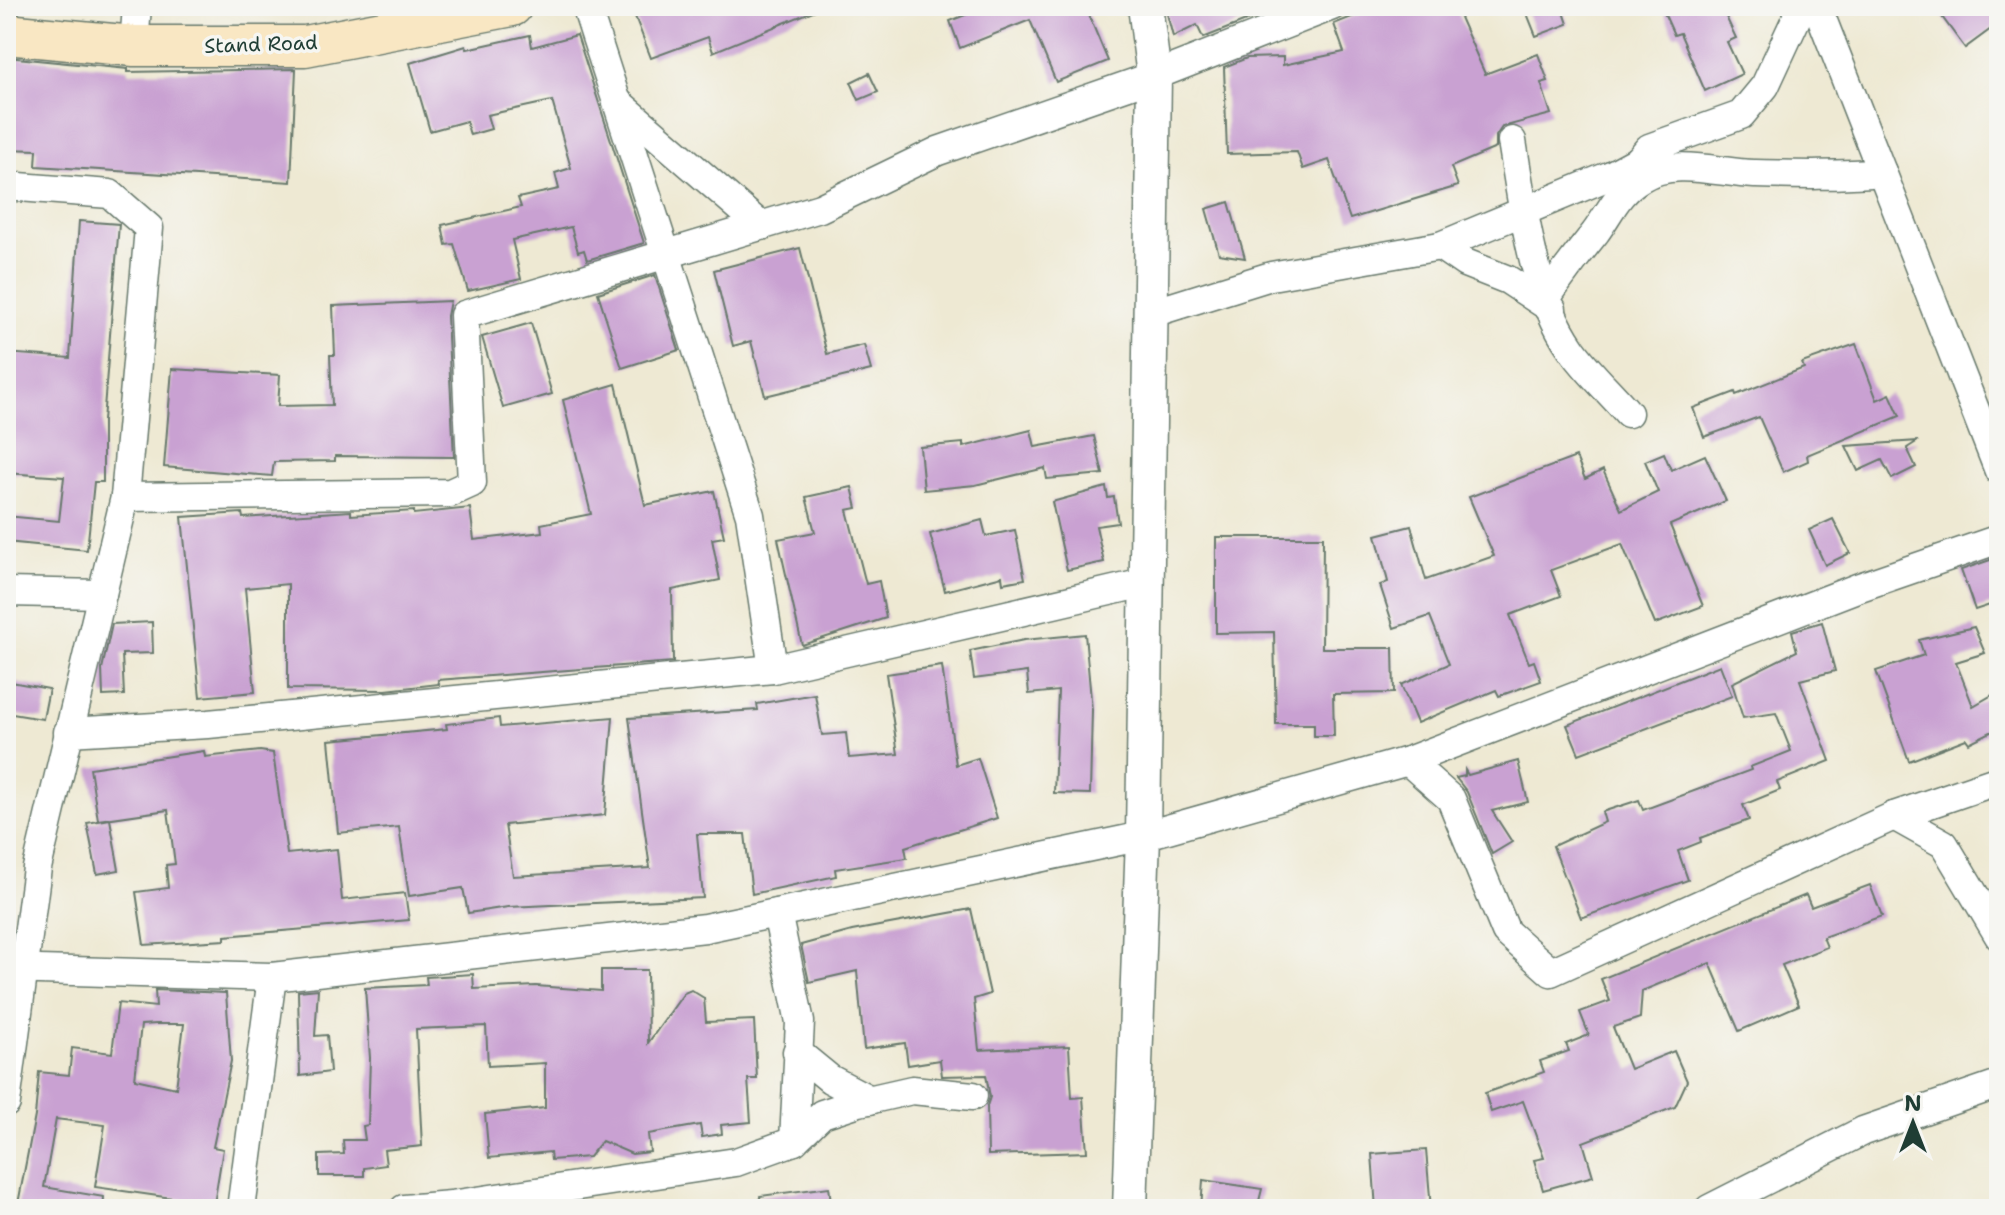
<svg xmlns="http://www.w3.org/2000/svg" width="2005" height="1215" font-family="'Shantell Sans',sans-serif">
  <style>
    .building { fill: #c9a1d2; fill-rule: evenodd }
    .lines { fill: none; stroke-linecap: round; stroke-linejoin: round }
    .minor-casing { stroke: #67796c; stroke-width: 31 }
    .tertiary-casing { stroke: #67796c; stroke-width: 37 }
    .secondary-casing { stroke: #67796c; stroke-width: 43 }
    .minor { stroke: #fff; stroke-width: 28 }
    .tertiary { stroke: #fff; stroke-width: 34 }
    .secondary { stroke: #f9e7c3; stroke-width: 40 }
    .labels { text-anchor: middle; stroke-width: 7; stroke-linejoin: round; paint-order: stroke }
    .street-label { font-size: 20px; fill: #1f3d34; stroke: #f6f6f2 }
  </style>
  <rect width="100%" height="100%" fill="#f6f6f2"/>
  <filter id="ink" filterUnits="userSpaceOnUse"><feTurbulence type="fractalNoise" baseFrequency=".0125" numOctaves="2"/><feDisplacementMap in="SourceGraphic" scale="16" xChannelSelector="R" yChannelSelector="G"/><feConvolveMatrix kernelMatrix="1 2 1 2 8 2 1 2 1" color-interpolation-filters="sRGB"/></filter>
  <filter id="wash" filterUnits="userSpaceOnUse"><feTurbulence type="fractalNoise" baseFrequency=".006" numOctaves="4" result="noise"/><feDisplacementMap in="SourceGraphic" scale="32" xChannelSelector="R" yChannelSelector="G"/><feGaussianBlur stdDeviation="1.8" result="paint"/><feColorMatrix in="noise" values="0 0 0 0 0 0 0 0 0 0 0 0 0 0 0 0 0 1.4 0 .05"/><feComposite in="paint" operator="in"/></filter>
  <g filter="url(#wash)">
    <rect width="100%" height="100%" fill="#eee9d3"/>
    <g id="blocks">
      <g class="building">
        <polygon points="631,6 822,6 823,7 713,52 708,37 651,58"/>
        <polygon points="988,6 1085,6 1108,61 1056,82 1030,20 960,48 950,21"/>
        <polygon points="1165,6 1284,6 1203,38 1197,25 1173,37"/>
        <polygon points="1379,6 1455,6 1485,74 1538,54 1548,81 1541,83 1551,114 1502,127 1496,136 1496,148 1451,167 1458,186 1350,219 1329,160 1303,169 1297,152 1227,154 1224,67 1247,58 1283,57 1283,65 1344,52 1334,24"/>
        <polygon points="1524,6 1562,6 1568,24 1536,36"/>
        <polygon points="1661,6 1721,6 1736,38 1727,42 1742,74 1705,91 1680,33 1674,35"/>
        <polygon points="1934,6 1999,6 1999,23 1965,48"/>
        <polygon points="530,35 532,47 577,35 644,243 587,260 584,250 578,252 571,227 512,240 521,279 468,291 454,244 446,245 442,225 521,207 518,198 559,189 555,173 571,168 552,101 487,115 491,129 470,135 466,121 430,131 410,63 466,46 467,49"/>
        <polygon points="6,57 128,69 128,72 296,69 291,182 36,166 37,150 6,149"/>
        <polygon points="869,73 878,92 859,100 851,82"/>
        <polygon points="1229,202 1245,258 1219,254 1206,209"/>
        <polygon points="79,221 119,224 103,421 103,482 94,482 87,550 6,542 6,516 59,521 64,477 6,473 6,353 70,358"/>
        <polygon points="800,248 827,354 864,345 871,370 765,396 751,341 733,346 714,270"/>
        <polygon points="655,275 679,350 622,368 598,293"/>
        <polygon points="450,301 447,316 454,457 335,456 335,461 274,462 272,476 164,467 172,369 280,375 278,406 332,405 330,355 335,355 333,306"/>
        <polygon points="531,323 552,394 503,408 482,337"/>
        <polygon points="1856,344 1877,400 1890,394 1900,416 1807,455 1808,461 1783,472 1759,417 1704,437 1693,408 1735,392 1736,395 1804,368 1802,363"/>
        <polygon points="616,384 645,505 714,491 724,537 712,539 720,580 672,590 673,662 438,680 439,684 386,690 288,689 288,584 245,588 255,692 200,697 182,517 242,513 243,518 351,511 351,515 414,511 414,514 470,508 474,540 542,532 541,524 591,514 563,400"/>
        <polygon points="1031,430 1035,447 1094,436 1103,474 1047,479 1045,468 975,485 924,490 920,447 963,443 963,447"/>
        <polygon points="1918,441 1907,448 1916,467 1892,479 1882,460 1858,471 1846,446"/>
        <polygon points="1664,453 1671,470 1705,455 1726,501 1670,525 1703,606 1655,624 1622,544 1551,570 1561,596 1510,615 1529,663 1534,661 1541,681 1499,696 1496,690 1417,723 1401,685 1449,664 1430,616 1394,628 1380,585 1388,582 1376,535 1411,526 1426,580 1494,556 1469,497 1576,457 1585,479 1603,470 1621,510 1658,492 1645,461"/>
        <polygon points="852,487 857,508 847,510 866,584 879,581 886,618 802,645 778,539 815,532 806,497"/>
        <polygon points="1106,487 1108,498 1114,497 1118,523 1096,526 1104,562 1067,570 1052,502"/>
        <polygon points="1833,519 1850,553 1825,565 1809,530"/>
        <polygon points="982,520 986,536 1015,530 1025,579 1003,583 1002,576 945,591 930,534"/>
        <polygon points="1216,537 1323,537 1322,648 1393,648 1394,693 1333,694 1334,736 1314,736 1314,724 1276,724 1274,632 1216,633"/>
        <polygon points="1999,557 1999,602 1975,610 1961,570"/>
        <polygon points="152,622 153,653 122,654 124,695 103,696 102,669 112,624"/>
        <polygon points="1822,622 1835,671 1800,680 1830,761 1777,782 1780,790 1743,805 1749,820 1700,838 1701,842 1678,851 1688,880 1581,918 1553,846 1605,822 1602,812 1639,800 1643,810 1751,770 1750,767 1791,751 1776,713 1743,718 1732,683 1797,651 1792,631"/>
        <polygon points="1974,627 1985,653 1956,662 1973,706 1994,694 1999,709 1999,728 1969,743 1966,739 1909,761 1876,671 1924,655 1919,640"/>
        <polygon points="1085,634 1092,710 1090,794 1054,793 1058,691 1029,694 1027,672 974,679 970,651 1024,640"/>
        <polygon points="1720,665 1732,696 1579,754 1567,725"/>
        <polygon points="942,666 956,765 978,758 997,818 905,847 907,858 835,869 836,876 752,894 745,834 697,834 703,898 508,907 468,913 463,888 409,896 399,827 338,833 329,740 447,729 446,724 499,718 500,727 613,717 605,815 505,825 513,876 650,868 629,718 758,710 757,704 815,694 822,735 846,733 849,758 898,754 886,674"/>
        <polygon points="6,681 49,689 43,719 6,713"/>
        <polygon points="204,751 205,757 260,751 273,753 287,854 337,849 342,900 405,893 409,920 225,936 225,940 144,945 136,892 168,888 166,865 175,864 168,810 98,820 90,768"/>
        <polygon points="1518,761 1528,802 1492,811 1512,842 1492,854 1467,792 1456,778 1465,776 1465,770 1468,775"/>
        <polygon points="110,819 119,870 97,874 87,823"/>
        <polygon points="1870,885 1882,916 1823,937 1827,947 1782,965 1799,1005 1739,1031 1710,963 1642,991 1640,1018 1613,1027 1630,1069 1674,1051 1687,1081 1675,1107 1583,1142 1593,1176 1543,1190 1534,1160 1544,1158 1523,1101 1491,1112 1485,1093 1544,1072 1540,1061 1569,1051 1566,1044 1589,1035 1580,1012 1610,1001 1601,979 1806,895 1811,907"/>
        <polygon points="971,909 990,994 974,999 979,1050 1069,1046 1072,1098 1083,1097 1087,1152 988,1155 987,1106 990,1097 986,1075 942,1076 940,1060 908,1065 905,1043 864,1049 857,971 809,982 801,945 852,931"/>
        <polygon points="601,970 647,970 648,1043 684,993 691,990 704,998 706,1022 754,1020 757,1079 748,1079 751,1122 721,1125 722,1134 702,1137 700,1125 648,1134 650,1152 632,1154 602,1141 589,1157 551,1160 550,1152 489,1158 485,1114 545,1108 545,1063 488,1066 486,1026 416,1029 422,1146 384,1150 386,1165 364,1168 364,1176 319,1176 319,1155 344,1154 343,1140 365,1140 363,1126 368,1125 370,1058 365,988 427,985 426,977 473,974 474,989 536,986 601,991"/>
        <polygon points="318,989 315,1036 327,1035 330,1072 300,1076 298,991"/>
        <path d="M 155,990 L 226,993 L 231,1061 L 213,1147 L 223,1149 L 214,1204 L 95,1187 L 105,1125 L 56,1119 L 44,1187 L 104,1197 L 103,1209 L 17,1209 L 35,1116 L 39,1072 L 69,1075 L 72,1048 L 112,1053 L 118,1003 L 156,1007 ZM 157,1024 L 184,1024 L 176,1088 L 135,1079 L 141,1025 Z"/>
        <polygon points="1426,1150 1431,1209 1376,1209 1372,1154"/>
        <polygon points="1203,1180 1262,1189 1257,1209 1201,1209"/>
        <polygon points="829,1187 832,1209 761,1209 760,1196"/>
      </g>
    </g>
  </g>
  <g filter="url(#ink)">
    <use href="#blocks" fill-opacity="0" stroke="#67796c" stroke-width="2"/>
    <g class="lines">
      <g class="minor-casing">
        <g id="minor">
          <polyline points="586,6 750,515 773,669"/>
          <polyline points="1817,6 1999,471"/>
          <polyline points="134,46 137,6"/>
          <polyline points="619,103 761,226"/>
          <path d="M 1512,141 C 1523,207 1532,292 1571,348 C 1587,371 1610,392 1628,413"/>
          <polyline points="6,186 110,194 149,228 125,497 37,868 6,1103"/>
          <polyline points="1440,246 1465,263 1508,280 1552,309"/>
          <path d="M 1547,297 C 1562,275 1578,254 1595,233 C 1610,213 1617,192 1641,178 C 1674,157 1718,173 1754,174 C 1798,175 1839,176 1882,172"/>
          <polyline points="1149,314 1271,276 1440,246 1611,175 1639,160 1649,148 1741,115 1765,86 1802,6"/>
          <polyline points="125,497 450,493 472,483 464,315 820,208 938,151 1154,76 1332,6"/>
          <polyline points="6,592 102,594"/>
          <polyline points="68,732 208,724 773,669 1144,583"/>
          <polyline points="1408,761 1451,799 1506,932 1551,972 1894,816 1999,780"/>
          <polyline points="1894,816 1944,844 1999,936"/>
          <polyline points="6,969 272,977 705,928 1143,836 1408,761 1857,588 1999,539"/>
          <polyline points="797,1052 830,1079 870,1100"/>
          <polyline points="794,1141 822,1114 859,1102 912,1090 973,1096"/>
          <polyline points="241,1209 272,977"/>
          <polyline points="404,1209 451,1205 736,1162 794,1141 800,1022 777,913"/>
          <polyline points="1709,1209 1863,1131 1999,1084"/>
        </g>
      </g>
      <g class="tertiary-casing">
        <polyline id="tertiary" points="1130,1209 1143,836 1154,76 1145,6"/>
      </g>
      <g class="secondary-casing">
        <polyline id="secondary" points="6,34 134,46 305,46 512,6"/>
      </g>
      <use href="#minor" class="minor"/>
      <use href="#tertiary" class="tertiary"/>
      <use href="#secondary" class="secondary"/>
    </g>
  </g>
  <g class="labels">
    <g class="street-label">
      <text transform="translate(261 44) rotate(-2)" y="7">Stand Road</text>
    </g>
  </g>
  <rect width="2005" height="1215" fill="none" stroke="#f6f6f2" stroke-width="32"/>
  <g transform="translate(1913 1123)" stroke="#f6f6f2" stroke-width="6" paint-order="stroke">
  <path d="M0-6L14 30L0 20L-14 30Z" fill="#1f3d34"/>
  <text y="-12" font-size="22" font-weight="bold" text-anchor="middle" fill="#1f3d34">N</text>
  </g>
</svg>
